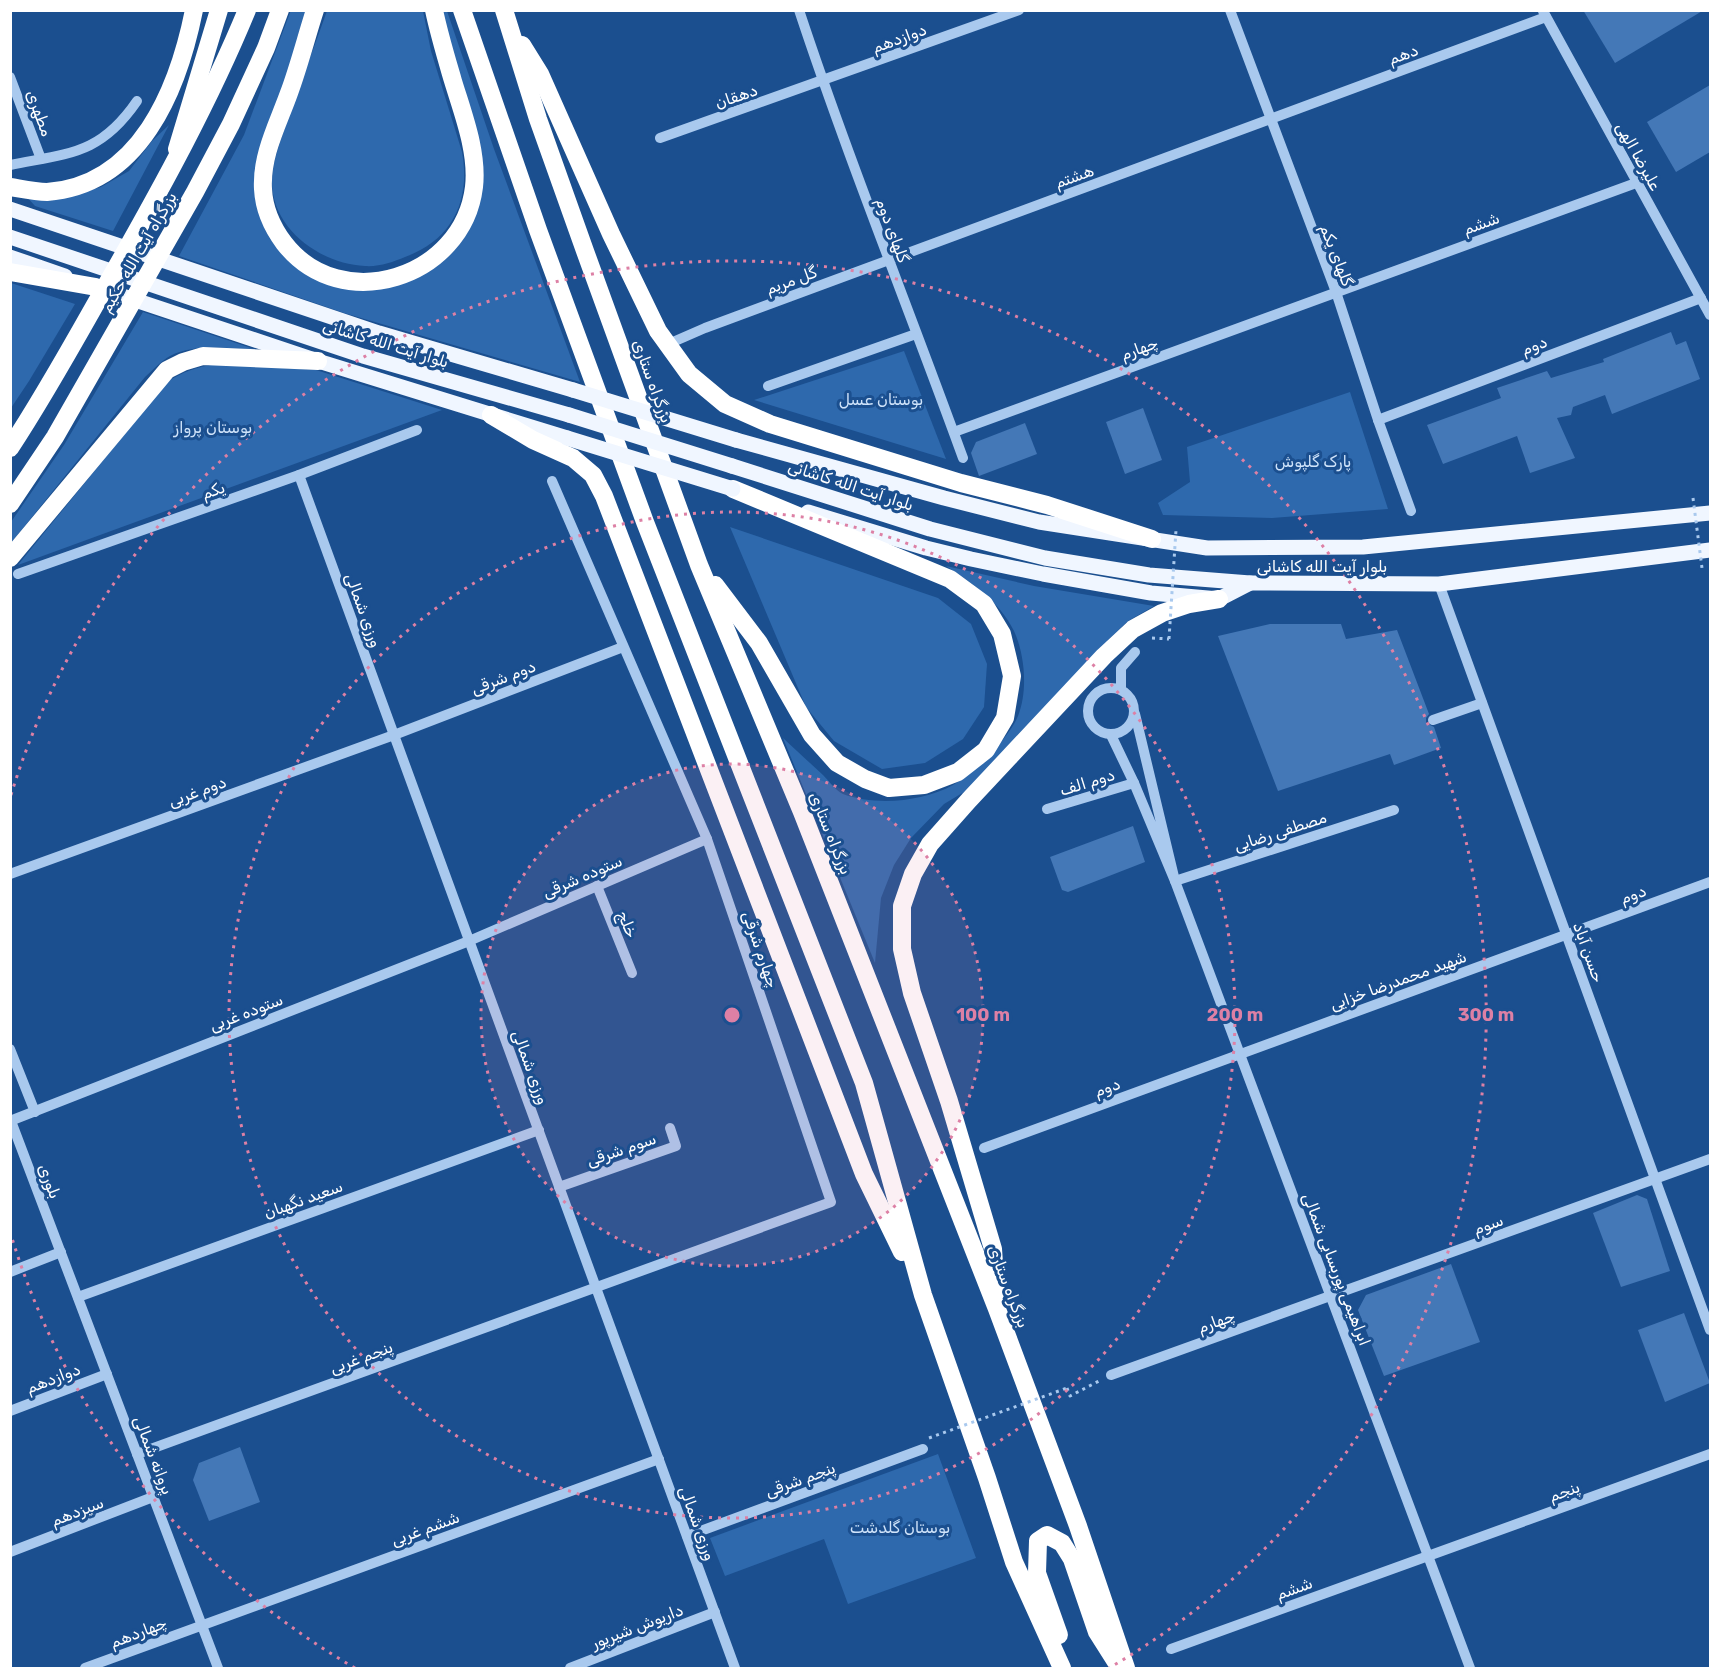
<svg xmlns="http://www.w3.org/2000/svg" width="1721" height="1679" font-family="Rubik,Cairo,sans-serif">
  <style>
    .green { fill: #2e69ad }
    .building { fill: #4478b7 }
    .lines { fill: none; stroke-linecap: round; stroke-linejoin: round }
    .path { stroke: #a9c9ee; stroke-width: 3; stroke-dasharray: 3 4.5; stroke-linecap: butt }
    .minor { stroke: #a9c9ee; stroke-width: 10 }
    .major { stroke: #f0f6ff; stroke-width: 15 }
    .highway { stroke: #fff; stroke-width: 18 }
    .path-bridge { stroke: #a9c9ee; stroke-width: 3; stroke-dasharray: 3 4.5; stroke-linecap: butt }
    .major-bridge { stroke: #f0f6ff; stroke-width: 15 }
    .highway-bridge { stroke: #fff; stroke-width: 18 }
    .ring { fill: none; stroke: #dd80a5; stroke-width: 3; stroke-dasharray: 3 6 }
    .labels { text-anchor: middle; stroke-width: 6; stroke-linejoin: round; paint-order: stroke }
    .street-label { font-size: 16px; fill: #fff; stroke: #1b4f8f }
    .park-label { font-size: 16px; fill: #cfe3fa; stroke: #1b4f8f }
    .centre { fill: #dd80a5; stroke: #1b4f8f; stroke-width: 3 }
    .ring-label { font-size: 18px; text-anchor: middle; font-weight: bold; fill: #dd80a5; stroke: #1b4f8f; stroke-width: 6; stroke-linejoin: round; paint-order: stroke }
  </style>
  <rect width="100%" height="100%" fill="#1b4f8f"/>
  <g class="green">
    <path d="M 291,10 L 307,11 L 255,198 C 259,214 263,230 274,244 C 321,309 424,302 466,235 C 475,220 478,203 482,187 L 441,11 L 447,11 L 494,149 L 580,382 L 344,313 L 179,256 L 244,135 Z"/>
    <path d="M 327,11 L 423,11 L 431,51 L 462,152 C 471,201 452,240 405,257 C 393,262 379,267 365,266 C 320,264 270,228 272,179 C 273,159 281,140 287,122 C 299,85 314,48 327,11 Z"/>
    <polygon points="169,125 113,231 35,206 27,197 68,197 101,187 129,171 152,141"/>
    <polygon points="11,283 75,304 29,381 11,408"/>
    <path d="M 143,312 L 254,349 C 227,349 196,343 170,356 C 161,361 153,370 145,377 L 11,543 L 11,522 L 64,445 Z"/>
    <polygon points="904,351 946,459 754,400"/>
    <path d="M 217,364 L 316,370 L 442,410 L 18,565 L 166,383 C 183,371 197,367 217,364 Z"/>
    <polygon points="1350,392 1388,509 1272,518 1163,515 1158,503 1190,482 1187,447"/>
    <polygon points="730,527 938,598 971,624 987,664 984,707 963,739 925,763 882,769 834,741 806,707"/>
    <path d="M 946,566 L 1034,586 L 1154,606 L 1128,621 L 1107,641 L 969,789 L 944,804 L 911,838 L 894,865 L 881,898 L 875,963 L 783,738 C 797,751 810,763 823,775 C 829,781 836,791 843,794 C 875,806 923,802 953,785 C 974,773 1009,738 1018,716 C 1028,691 1025,655 1014,631 C 1000,602 972,583 946,566 Z"/>
    <polygon points="938,1454 976,1558 848,1604 824,1539 725,1576 710,1538"/>
  </g>
  <g class="building">
    <polygon points="1583,10 1704,10 1615,63"/>
    <polygon points="1710,85 1710,152 1676,172 1647,122"/>
    <polygon points="1671,332 1676,345 1686,341 1700,379 1612,414 1605,395 1573,407 1571,415 1557,418 1575,458 1530,473 1517,436 1443,464 1427,425 1501,398 1497,388 1547,371 1551,378 1604,362 1603,359"/>
    <polygon points="1143,408 1162,460 1125,474 1106,422"/>
    <polygon points="1025,423 1037,454 979,476 971,453 976,442"/>
    <polygon points="1270,624 1341,624 1346,639 1397,630 1429,714 1426,718 1426,723 1434,727 1441,748 1394,765 1390,754 1278,791 1218,636"/>
    <polygon points="1133,826 1145,862 1068,892 1062,890 1050,857"/>
    <polygon points="1637,1195 1647,1199 1670,1271 1621,1287 1593,1213"/>
    <polygon points="1451,1264 1480,1342 1384,1376 1358,1310 1366,1295"/>
    <polygon points="1684,1313 1710,1383 1665,1402 1638,1330"/>
    <polygon points="240,1447 260,1502 209,1521 193,1480 199,1463"/>
  </g>
  <g class="lines">
    <g class="path">
      <polyline points="1152,638 1169,639"/>
      <polyline points="1067,1388 1070,1396 1099,1381"/>
    </g>
    <g class="minor">
      <path d="M 799,10 C 849,161 909,309 963,458"/>
      <polyline points="1230,10 1336,292 1378,420 1411,511"/>
      <polyline points="1543,11 1710,315"/>
      <polyline points="10,77 41,159"/>
      <polyline points="660,138 1019,10"/>
      <path d="M 10,165 C 69,153 100,155 137,101"/>
      <polyline points="666,345 705,328 1546,17"/>
      <polyline points="768,386 916,334"/>
      <polyline points="1378,420 1701,298"/>
      <polyline points="954,432 1636,183"/>
      <polyline points="299,475 735,1668"/>
      <polyline points="18,574 299,475 417,430"/>
      <polyline points="1439,584 1710,1330"/>
      <circle cx="1111" cy="711" r="23"/>
      <polyline points="1121,690 1121,668 1135,652"/>
      <polyline points="1433,720 1482,703"/>
      <polyline points="1111,735 1134,783 1175,881 1135,714"/>
      <polyline points="1047,809 1134,783"/>
      <polyline points="1394,810 1175,881 1470,1668"/>
      <polyline points="10,874 394,735 623,647"/>
      <polyline points="597,886 632,973"/>
      <polyline points="10,1049 35,1112"/>
      <polyline points="10,1121 469,941 707,839"/>
      <polyline points="11,1121 218,1668"/>
      <polyline points="984,1148 1710,882"/>
      <polyline points="559,1187 676,1146 670,1128"/>
      <polyline points="10,1272 61,1252"/>
      <polyline points="78,1297 539,1130"/>
      <polyline points="1111,1375 1710,1159"/>
      <polyline points="10,1411 107,1374"/>
      <polyline points="137,1454 831,1202 707,839 552,481"/>
      <polyline points="687,1536 923,1449"/>
      <polyline points="10,1552 153,1497"/>
      <polyline points="1171,1649 1710,1454"/>
      <polyline points="85,1668 659,1459"/>
      <polyline points="570,1668 715,1612"/>
    </g>
    <g class="major">
      <polyline points="10,209 379,333 573,390"/>
      <polyline points="10,237 363,356 569,415"/>
      <polyline points="10,257 65,276"/>
      <polyline points="93,286 318,361 567,438"/>
      <polyline points="736,440 944,498 1039,522 1207,548 1363,547 1710,513"/>
      <polyline points="732,466 930,529 1045,558 1149,575 1250,583 1439,584 1710,550"/>
      <polyline points="808,512 926,548 971,559 1043,574 1151,593 1219,599 1250,583"/>
    </g>
    <g class="highway">
      <path d="M 315,10 C 306,38 299,66 289,93 C 278,124 261,155 263,189 C 264,209 272,227 284,243 C 341,317 463,278 474,187 C 478,152 463,114 453,81 C 446,57 439,34 434,10"/>
      <polyline points="462,10 538,230 645,522 864,1083 923,1295 987,1478 1014,1562 1062,1668"/>
      <polyline points="504,10 538,119 585,251 699,565 802,812 997,1309 1078,1526 1126,1668"/>
      <polyline points="522,45 540,74 611,234 658,331 689,374 725,404 770,424 961,483 1047,505 1152,539"/>
      <polyline points="177,149 219,10"/>
      <path d="M 10,187 C 22,189 35,192 47,192 C 140,185 178,90 194,10"/>
      <polyline points="10,272 96,287"/>
      <polyline points="491,415 533,440 573,458 593,475 604,496 864,1174 902,1252"/>
      <polyline points="10,558 167,370 183,362 203,356 318,361"/>
      <polyline points="715,585 759,643 812,735 837,763 865,779 889,788 924,785 958,772 986,750 1005,718 1012,676 1002,634 984,604 950,579 733,489"/>
      <polyline points="996,1292 993,1249 949,1101 912,993 902,949 902,906 913,874 930,844 969,800 1104,656 1133,629 1162,613 1189,604 1219,599"/>
      <polyline points="1059,1635 1037,1573 1038,1541 1047,1535 1062,1543 1072,1559 1097,1632 1116,1662"/>
    </g>
    <g class="path-bridge">
      <polyline points="1693,498 1702,568"/>
      <polyline points="1169,639 1176,530"/>
      <polyline points="929,1438 1067,1388"/>
    </g>
    <g class="major-bridge">
      <polyline points="573,390 736,440"/>
      <polyline points="569,415 732,466"/>
      <polyline points="567,438 733,489"/>
    </g>
    <g class="highway-bridge">
      <path d="M 10,448 C 47,392 79,333 112,275 C 161,189 209,102 247,10"/>
      <polyline points="10,504 55,437 195,192 231,124 266,48 280,10"/>
    </g>
  </g>
  <circle cx="732" cy="1015" r="251" fill="#dd80a5" fill-opacity=".12"/>
  <g class="ring">
    <circle cx="732" cy="1015" r="251"/>
    <circle cx="732" cy="1015" r="503"/>
    <path d="M355 1668A754 754 0 0 1 11 1235M11 795A754 754 0 1 1 1109 1668"/>
  </g>
  <g class="labels">
    <g class="street-label">
      <text transform="translate(899 38) rotate(-20)" y="6">دوازدهم</text>
      <text transform="translate(1403 54) rotate(-20)" y="6">دهم</text>
      <text transform="translate(736 96) rotate(-19)" y="6">دهقان</text>
      <text transform="translate(40 113) rotate(70)" y="6">مطهری</text>
      <text transform="translate(1639 156) rotate(61)" y="6">علیرضا الهی</text>
      <text transform="translate(1074 176) rotate(-20)" y="6">هشتم</text>
      <text transform="translate(1481 223) rotate(-20)" y="6">ششم</text>
      <text transform="translate(893 230) rotate(70)" y="6">گلهای دوم</text>
      <text transform="translate(138 252) rotate(-60)" y="6">بزرگراه آیت الله حکیم</text>
      <text transform="translate(1337 255) rotate(69)" y="6">گلهای یکم</text>
      <text transform="translate(791 280) rotate(-20)" y="6">گل مریم</text>
      <text transform="translate(386 343) rotate(17)" y="6">بلوار آیت الله کاشانی</text>
      <text transform="translate(1534 345) rotate(-21)" y="6">دوم</text>
      <text transform="translate(1139 348) rotate(-20)" y="6">چهارم</text>
      <text transform="translate(653 381) rotate(70)" y="6">بزرگراه ستاری</text>
      <text transform="translate(851 485) rotate(18)" y="6">بلوار آیت الله کاشانی</text>
      <text transform="translate(213 490) rotate(-19)" y="6">یکم</text>
      <text x="1322" y="572">بلوار آیت الله کاشانی</text>
      <text transform="translate(364 610) rotate(70)" y="6">ورزی شمالی</text>
      <text transform="translate(503 677) rotate(-21)" y="6">دوم شرقی</text>
      <text transform="translate(1087 782) rotate(-17)" y="6">دوم الف</text>
      <text transform="translate(197 791) rotate(-20)" y="6">دوم غربی</text>
      <text transform="translate(1280 831) rotate(-18)" y="6">مصطفی رضایی</text>
      <text transform="translate(831 833) rotate(68)" y="6">بزرگراه ستاری</text>
      <text transform="translate(582 876) rotate(-23)" y="6">ستوده شرقی</text>
      <text transform="translate(1633 894) rotate(-20)" y="6">دوم</text>
      <text transform="translate(628 924) rotate(68)" y="6">خلج</text>
      <text transform="translate(761 949) rotate(71)" y="6">چهارم شرقی</text>
      <text transform="translate(1589 952) rotate(70)" y="6">حسن آباد</text>
      <text transform="translate(1398 980) rotate(-20)" y="6">شهید محمدرضا خزایی</text>
      <text transform="translate(246 1012) rotate(-21)" y="6">ستوده غربی</text>
      <text transform="translate(531 1067) rotate(70)" y="6">ورزی شمالی</text>
      <text transform="translate(1107 1087) rotate(-20)" y="6">دوم</text>
      <text transform="translate(621 1149) rotate(-19)" y="6">سوم شرقی</text>
      <text transform="translate(50 1181) rotate(69)" y="6">بلوری</text>
      <text transform="translate(303 1199) rotate(-20)" y="6">سعید نگهبان</text>
      <text transform="translate(1488 1224) rotate(-20)" y="6">سوم</text>
      <text transform="translate(1337 1269) rotate(69)" y="6">ابراهیمی پوربسابی شمالی</text>
      <text transform="translate(1009 1286) rotate(69)" y="6">بزرگراه ستاری</text>
      <text transform="translate(1216 1321) rotate(-20)" y="6">چهارم</text>
      <text transform="translate(361 1357) rotate(-20)" y="6">پنجم غربی</text>
      <text transform="translate(53 1378) rotate(-21)" y="6">دوازدهم</text>
      <text transform="translate(154 1455) rotate(69)" y="6">پروانه شمالی</text>
      <text transform="translate(800 1479) rotate(-20)" y="6">پنجم شرقی</text>
      <text transform="translate(1564 1491) rotate(-20)" y="6">پنجم</text>
      <text transform="translate(77 1511) rotate(-21)" y="6">سیزدهم</text>
      <text transform="translate(698 1523) rotate(70)" y="6">ورزی شمالی</text>
      <text transform="translate(425 1528) rotate(-20)" y="6">ششم غربی</text>
      <text transform="translate(1294 1588) rotate(-20)" y="6">ششم</text>
      <text transform="translate(637 1626) rotate(-21)" y="6">داریوش شیرپور</text>
      <text transform="translate(138 1632) rotate(-21)" y="6">چهاردهم</text>
    </g>
    <g class="park-label">
      <text x="881" y="405">بوستان عسل</text>
      <text x="213" y="433">بوستان پرواز</text>
      <text x="1313" y="467">پارک گلپوش</text>
      <text x="900" y="1533">بوستان گلدشت</text>
    </g>
  </g>
  <circle cx="732" cy="1015" r="9" class="centre"/>
  <g class="ring-label">
    <text x="983" y="1021">100 m</text>
    <text x="1235" y="1021">200 m</text>
    <text x="1486" y="1021">300 m</text>
  </g>
  <rect width="1721" height="1679" fill="none" stroke="#ffffff" stroke-width="24"/>
</svg>
